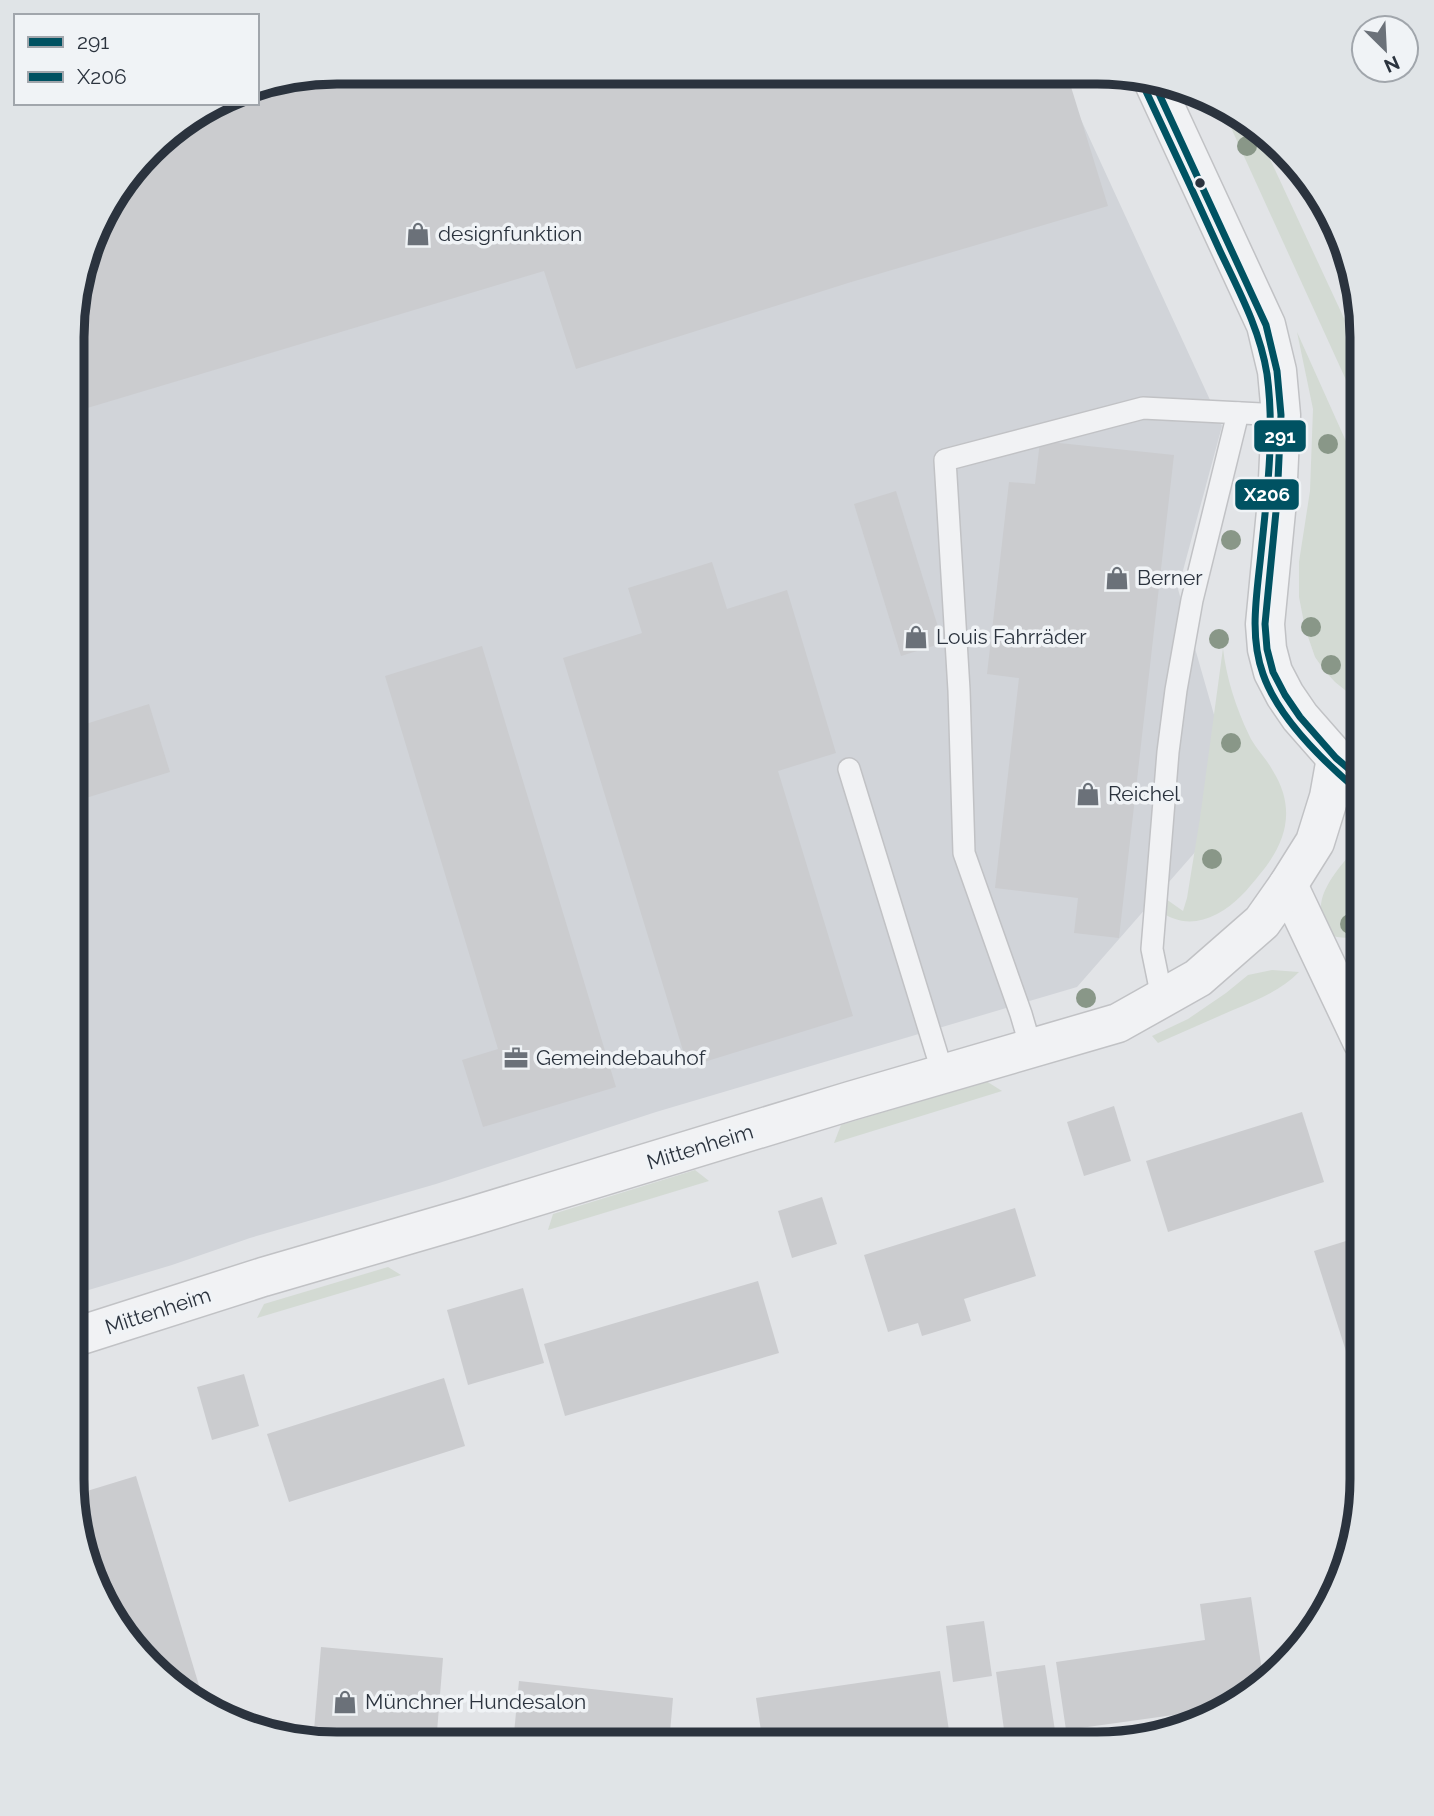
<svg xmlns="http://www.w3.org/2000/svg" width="1434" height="1816" font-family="Raleway,sans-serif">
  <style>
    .built { fill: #d1d4d9 }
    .green { fill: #d3dad3 }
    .building { fill: #cbcccf }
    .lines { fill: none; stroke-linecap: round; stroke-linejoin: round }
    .service-casing { stroke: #c1c2c5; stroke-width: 24 }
    .minor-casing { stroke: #c1c2c5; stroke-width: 41 }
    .service { stroke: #f1f2f4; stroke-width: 21 }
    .minor { stroke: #f1f2f4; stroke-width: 38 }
    .bus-1-casing { stroke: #f0f3f6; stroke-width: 12 }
    .bus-2-casing { stroke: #f0f3f6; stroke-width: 12 }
    .bus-1 { stroke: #005262; stroke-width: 7 }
    .bus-2 { stroke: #005262; stroke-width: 7 }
    .tree { fill: #899788 }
    .bus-dot { fill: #2b333e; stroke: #f0f3f6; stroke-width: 2.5 }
    .labels { text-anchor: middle; stroke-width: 7; stroke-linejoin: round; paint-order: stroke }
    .poi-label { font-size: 21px; fill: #2b333e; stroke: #f0f3f6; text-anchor: start }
    .street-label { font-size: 21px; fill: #2b333e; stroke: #f0f3f6 }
    .rim { fill: none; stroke: #2b333e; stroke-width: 9 }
    .line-badge { stroke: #f0f3f6; stroke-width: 2.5 }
    .badge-label { font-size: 19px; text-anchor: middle; font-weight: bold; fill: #fff }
  </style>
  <rect width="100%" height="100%" fill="#e2e4e7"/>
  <polygon class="built" points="337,72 1060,74 1222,426 1178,589 1239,802 1077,987 656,1112 436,1184 250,1238 172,1265 72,1295 74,302 107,205 162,137 257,103 257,85"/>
  <g class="green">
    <polygon points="1222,108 1245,117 1256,129 1362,357 1362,415"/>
    <polygon points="1297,332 1362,477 1362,700 1355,698 1335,682 1324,670 1315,657 1305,628 1299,597 1299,562 1310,491 1313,409"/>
    <path d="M 1223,648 C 1226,677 1236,708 1249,735 C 1255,748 1266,758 1273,771 C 1296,808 1287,842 1260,874 C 1248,889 1235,905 1217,914 C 1196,925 1177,924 1158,910 L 1156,892 L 1183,911 L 1187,898 L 1200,818 Z"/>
    <path d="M 1362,841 L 1362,935 C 1351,938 1341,939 1330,935 C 1327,927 1321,917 1321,908 C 1320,886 1348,857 1362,841 Z"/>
    <path d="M 1272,970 L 1299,972 C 1281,991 1256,1000 1233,1010 C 1208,1021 1183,1032 1158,1043 L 1152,1036 L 1188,1019 L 1226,993 L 1248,975 Z"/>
    <polygon points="986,1081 1002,1091 834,1143 841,1125"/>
    <polygon points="695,1170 709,1181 548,1230 553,1214"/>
    <polygon points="388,1267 401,1275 257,1318 264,1304"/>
  </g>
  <g class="building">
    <polygon points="337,72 1067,74 1108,206 848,283 576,369 544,271 74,412 74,302 107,205 162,137 222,103 257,103 257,85"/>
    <polygon points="1040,441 1174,455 1119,938 1074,933 1078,898 995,888 1019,678 987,674 1009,482 1035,484"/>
    <polygon points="896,491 943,643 901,656 854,504"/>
    <polygon points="712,562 727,609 787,590 836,753 778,771 853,1016 688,1067 563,658 642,633 628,588"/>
    <polygon points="482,646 616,1087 483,1127 462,1060 498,1049 385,676"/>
    <polygon points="149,704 170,772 73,802 73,728"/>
    <polygon points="1114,1106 1131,1161 1084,1176 1067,1122"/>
    <polygon points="1302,1112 1324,1182 1168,1232 1146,1161"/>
    <polygon points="822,1197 837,1244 792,1258 778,1211"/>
    <polygon points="1015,1208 1036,1276 964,1299 971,1321 922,1336 918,1323 888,1332 864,1255"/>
    <polygon points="1362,1236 1362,1367 1352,1370 1314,1251"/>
    <polygon points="758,1281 779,1353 565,1416 544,1344"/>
    <polygon points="523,1288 544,1363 468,1385 447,1310"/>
    <polygon points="244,1374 259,1426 212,1440 197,1387"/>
    <polygon points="444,1378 465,1446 289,1502 267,1434"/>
    <polygon points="136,1476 204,1702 198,1704 190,1700 107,1611 87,1561 80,1538 74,1495"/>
    <polygon points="1251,1597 1263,1677 1231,1707 1066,1730 1056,1662 1205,1640 1200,1604"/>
    <polygon points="984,1621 992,1676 953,1682 946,1626"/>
    <polygon points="321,1647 443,1658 436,1744 319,1744 313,1742"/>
    <polygon points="1045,1665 1057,1744 1006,1744 996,1672"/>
    <polygon points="940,1671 951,1744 763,1744 756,1698"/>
    <polygon points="519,1681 673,1698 669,1744 513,1744"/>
  </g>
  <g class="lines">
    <g class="service-casing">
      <g id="service">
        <polyline points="849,769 943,1074"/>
        <polyline points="1162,998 1152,949 1168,752 1176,690 1192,600 1238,413"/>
        <polyline points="1031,1048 1021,1014 964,853 959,690 945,460 1143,408 1281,415"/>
      </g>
    </g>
    <g class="minor-casing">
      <g id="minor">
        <polyline points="1154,83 1266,325 1277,371 1281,415 1277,501 1265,624 1267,649 1273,672 1285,695 1300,717 1336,758 1362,780"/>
        <polyline points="1288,885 1362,1041"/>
        <polyline points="72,1338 263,1277 469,1217 850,1101 1118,1023 1198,978 1262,922 1288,885 1315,842 1329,797 1336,758"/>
      </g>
    </g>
    <use href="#service" class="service"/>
    <use href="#minor" class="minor"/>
    <g class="bus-1-casing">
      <polyline id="bus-1" points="1154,83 1266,325 1277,371 1281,415 1277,501 1265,624 1267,649 1273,672 1285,695 1300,717 1336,758 1362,780"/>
    </g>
    <g class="bus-2-casing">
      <path id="bus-2" d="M 1144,87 C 1170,142 1195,196 1220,251 C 1239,291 1260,330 1267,374 C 1275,433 1267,495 1261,553 C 1257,594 1249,635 1263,674 C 1278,717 1321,759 1355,788"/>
    </g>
    <use href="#bus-1" class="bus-1"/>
    <use href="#bus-2" class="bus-2"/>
  </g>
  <g class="tree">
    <circle cx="1247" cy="146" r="10"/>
    <circle cx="1328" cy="444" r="10"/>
    <circle cx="1231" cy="540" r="10"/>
    <circle cx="1311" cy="627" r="10"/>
    <circle cx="1219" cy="639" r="10"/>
    <circle cx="1331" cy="665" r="10"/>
    <circle cx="1231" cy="743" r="10"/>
    <circle cx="1212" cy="859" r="10"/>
    <circle cx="1350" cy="924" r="10"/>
    <circle cx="1086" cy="998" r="10"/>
  </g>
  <defs>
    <g id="shop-bare" transform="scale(1.89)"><path d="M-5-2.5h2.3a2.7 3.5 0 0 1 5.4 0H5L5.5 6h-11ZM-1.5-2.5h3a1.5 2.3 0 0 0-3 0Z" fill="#6b7179" stroke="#f0f3f6" stroke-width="2.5" paint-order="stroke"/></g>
    <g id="office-bare" transform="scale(1.89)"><path d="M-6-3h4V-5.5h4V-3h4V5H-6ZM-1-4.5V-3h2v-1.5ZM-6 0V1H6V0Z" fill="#6b7179" stroke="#f0f3f6" stroke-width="2.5" paint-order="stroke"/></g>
  </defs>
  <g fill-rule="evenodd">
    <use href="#shop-bare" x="418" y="234"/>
    <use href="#shop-bare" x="1117" y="578"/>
    <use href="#shop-bare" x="916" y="637"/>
    <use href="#shop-bare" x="1088" y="794"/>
    <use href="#office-bare" x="516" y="1058"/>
    <use href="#shop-bare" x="345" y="1702"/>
  </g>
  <circle class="bus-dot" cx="1200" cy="183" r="6"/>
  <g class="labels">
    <g class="poi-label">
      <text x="438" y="241">designfunktion</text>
      <text x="1137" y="585">Berner</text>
      <text x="936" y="644">Louis Fahrräder</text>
      <text x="1108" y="801">Reichel</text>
      <text x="536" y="1065">Gemeindebauhof</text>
      <text x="365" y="1709">Münchner Hundesalon</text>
    </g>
    <g class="street-label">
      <text transform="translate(700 1147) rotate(-17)" y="7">Mittenheim</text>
      <text transform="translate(158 1311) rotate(-18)" y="7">Mittenheim</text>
    </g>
  </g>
  <path d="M0 0H1434V1816H0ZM337 84H1097A253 253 0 0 1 1350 337V1479A253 253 0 0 1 1097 1732H337A253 253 0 0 1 84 1479V337A253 253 0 0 1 337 84Z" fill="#e0e4e7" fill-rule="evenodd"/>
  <path class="rim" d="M337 84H1097A253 253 0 0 1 1350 337V1479A253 253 0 0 1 1097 1732H337A253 253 0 0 1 84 1479V337A253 253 0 0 1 337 84Z"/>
  <g class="line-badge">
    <rect x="1253" y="419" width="54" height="34" rx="7" fill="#005262"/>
    <rect x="1234" y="478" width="66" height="33" rx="7" fill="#005262"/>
  </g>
  <g class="badge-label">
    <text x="1280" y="443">291</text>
    <text x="1267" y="501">X206</text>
  </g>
  <rect x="14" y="14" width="245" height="91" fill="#f0f3f6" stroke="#a1a6ac" stroke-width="2"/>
  <rect x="28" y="37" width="35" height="10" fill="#005262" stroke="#a1a6ac" stroke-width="2"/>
  <text x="77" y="49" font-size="21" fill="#2b333e">291</text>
  <rect x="28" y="72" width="35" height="10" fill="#005262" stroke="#a1a6ac" stroke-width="2"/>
  <text x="77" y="84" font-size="21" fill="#2b333e">X206</text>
  <g transform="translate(1385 49) rotate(156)"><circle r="33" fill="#f0f3f6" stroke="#a1a6ac" stroke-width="2"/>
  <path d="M0-5L12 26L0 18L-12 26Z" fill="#6b7179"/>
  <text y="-10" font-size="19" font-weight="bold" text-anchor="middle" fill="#2b333e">N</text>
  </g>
</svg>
